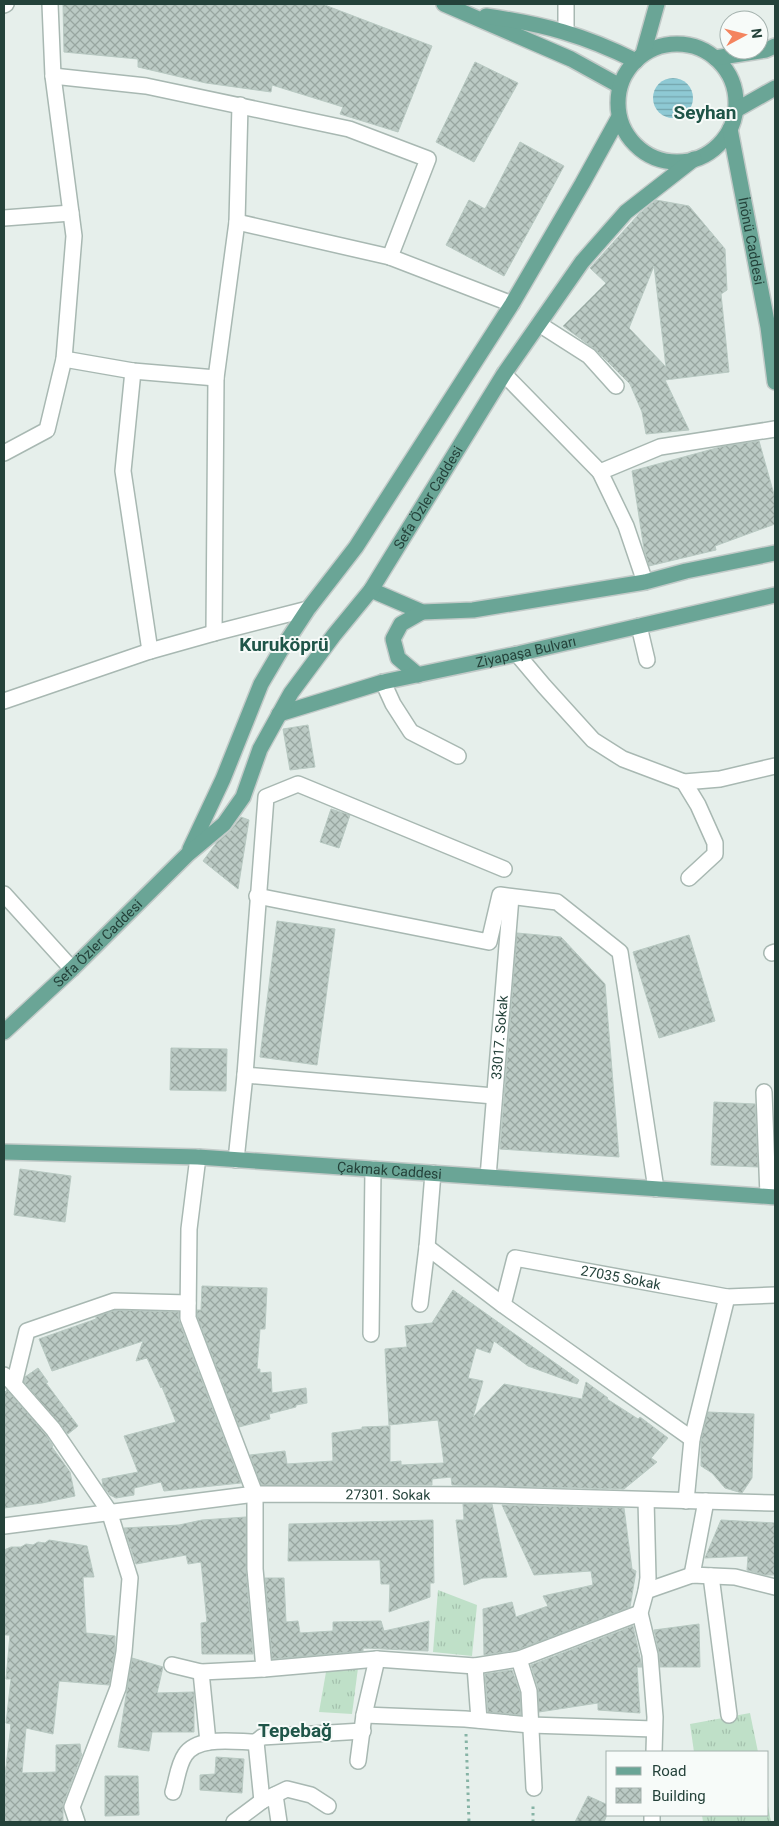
<svg xmlns="http://www.w3.org/2000/svg" width="779" height="1826" font-family="Roboto,sans-serif">
  <style>
    .grass { fill: url(#grass-tufts) }
    .water { fill: url(#water-rules) }
    .building { fill: url(#building-cross-hatch); stroke: #b8c9c2; fill-rule: evenodd }
    .lines { fill: none; stroke-linecap: round; stroke-linejoin: round }
    .minor-casing { stroke: #a8b8b2; stroke-width: 18 }
    .major-casing { stroke: #c2cac8; stroke-width: 18 }
    .path { stroke: #86b3a5; stroke-width: 3; stroke-dasharray: 2.5 4; stroke-linecap: butt }
    .minor { stroke: #fff; stroke-width: 15 }
    .major { stroke: #6aa596; stroke-width: 15 }
    .labels { text-anchor: middle; stroke-width: 4; stroke-linejoin: round; paint-order: stroke }
    .street-label { font-size: 14px; fill: #24423a; stroke: #f7fbf9 }
    .district-label { font-size: 19px; font-weight: bold; fill: #1f5548; stroke: #f7fbf9 }
  </style>
  <defs>
    <pattern id="grass-tufts" width="24" height="20" patternUnits="userSpaceOnUse" patternTransform="scale(1.25)"><rect width="24" height="20" fill="#bfe0c8"/><path d="M3 7l-1-3M5 7V3M7 7l1-3M15 17l-1-3M17 17v-4M19 17l1-3" fill="none" stroke="#a4c1ad"/></pattern>
    <pattern id="water-rules" width="6" height="5" patternUnits="userSpaceOnUse" patternTransform="scale(1.25)"><rect width="6" height="5" fill="#8ec9d4"/><path d="M0 2.5h6" fill="none" stroke="#74a5ad"/></pattern>
    <pattern id="building-cross-hatch" width="8" height="8" patternUnits="userSpaceOnUse" patternTransform="scale(1.25)"><rect width="8" height="8" fill="#bbcac4"/><path d="M0 0l8 8M0 8l8-8" fill="none" stroke="#98a6a0"/></pattern>
  </defs>
  <rect width="100%" height="100%" fill="#e6efeb"/>
  <g class="grass">
    <polygon points="438,1590 477,1605 472,1656 433,1652"/>
    <polygon points="358,1668 352,1714 319,1712 326,1672"/>
    <polygon points="750,1713 758,1752 694,1752 690,1724"/>
    <polygon points="768,1806 771,1822 703,1822 702,1815 768,1815"/>
  </g>
  <circle class="water" cx="673" cy="98" r="20"/>
  <g class="building">
    <polygon points="63,4 322,4 432,46 398,132 340,114 343,107 272,85 271,92 206,83 138,67 138,59 64,52"/>
    <polygon points="475,62 518,83 474,162 436,142"/>
    <polygon points="520,142 564,166 504,276 446,245 469,200 485,209"/>
    <path d="M 656,200 L 689,206 L 725,249 L 727,290 L 721,294 L 729,372 L 665,380 L 689,430 L 646,434 L 642,412 L 630,384 L 596,350 L 563,326 L 606,283 L 590,268 L 639,214 ZM 654,266 L 666,367 L 629,328 Z"/>
    <polygon points="759,441 775,498 775,524 715,546 716,550 649,566 644,549 632,471 724,446"/>
    <polygon points="308,725 315,767 290,770 283,729"/>
    <polygon points="331,809 350,815 339,848 320,842"/>
    <polygon points="241,817 249,820 238,889 203,861 217,842 230,831"/>
    <polygon points="277,921 335,929 317,1065 260,1057"/>
    <polygon points="517,933 561,937 605,984 619,1157 500,1149"/>
    <polygon points="689,935 715,1021 659,1038 633,952"/>
    <polygon points="171,1048 227,1049 226,1091 170,1090"/>
    <polygon points="714,1102 755,1104 758,1167 711,1165"/>
    <polygon points="20,1169 71,1176 65,1222 14,1215"/>
    <polygon points="202,1286 267,1288 265,1329 260,1329 257,1369 260,1369 260,1373 271,1372 272,1393 306,1388 307,1403 296,1405 296,1407 269,1414 270,1419 239,1427 197,1316 197,1310 201,1310"/>
    <polygon points="453,1290 579,1380 577,1384 528,1366 494,1341 490,1353 476,1348 468,1378 483,1381 473,1417 504,1384 582,1399 586,1382 608,1398 607,1399 638,1419 640,1417 668,1438 651,1458 657,1462 624,1489 452,1485 451,1477 432,1479 432,1485 261,1485 250,1455 285,1451 287,1464 333,1461 332,1433 362,1429 362,1427 390,1426 390,1462 401,1461 401,1465 444,1463 438,1420 389,1425 385,1349 407,1347 405,1326 432,1323"/>
    <polygon points="115,1310 179,1312 179,1321 241,1483 164,1491 161,1482 134,1488 134,1495 116,1498 110,1495 103,1486 102,1479 138,1472 124,1436 176,1422 162,1387 161,1388 147,1358 136,1361 143,1341 52,1371 39,1339 96,1319 96,1317"/>
    <polygon points="38,1368 48,1382 46,1383 78,1426 68,1434 24,1382 25,1377"/>
    <polygon points="7,1390 46,1435 53,1446 52,1447 70,1472 75,1496 42,1503 4,1508 4,1393"/>
    <polygon points="708,1412 754,1414 752,1478 742,1493 725,1488 712,1473 701,1466 701,1440"/>
    <polygon points="463,1504 492,1504 507,1577 483,1578 464,1585 456,1520 464,1520"/>
    <polygon points="502,1505 624,1508 632,1569 636,1571 630,1607 517,1650 484,1655 483,1609 512,1602 516,1617 548,1606 543,1596 593,1585 591,1571 534,1575"/>
    <polygon points="246,1517 246,1570 253,1654 202,1654 201,1623 207,1622 201,1562 188,1564 186,1555 136,1564 124,1528 179,1525 202,1520"/>
    <polygon points="433,1520 434,1583 430,1583 430,1597 389,1612 390,1584 381,1584 380,1560 288,1561 289,1524"/>
    <polygon points="721,1520 775,1523 775,1575 765,1575 747,1570 748,1556 705,1558"/>
    <polygon points="49,1540 87,1546 94,1577 83,1577 86,1633 115,1636 115,1651 109,1685 59,1681 53,1734 26,1728 22,1773 56,1772 56,1745 80,1744 81,1753 82,1754 63,1804 63,1822 4,1822 4,1784 11,1724 6,1723 11,1679 6,1679 10,1635 4,1635 4,1550 11,1547 21,1547 26,1544 33,1545 38,1542 45,1543"/>
    <polygon points="265,1578 284,1578 286,1622 298,1621 300,1633 333,1631 333,1622 381,1621 384,1631 429,1621 428,1651 363,1648 363,1651 272,1659"/>
    <polygon points="699,1624 700,1667 660,1667 659,1653 654,1630"/>
    <polygon points="633,1626 642,1667 637,1667 640,1713 598,1710 598,1703 539,1712 538,1688 531,1665"/>
    <polygon points="132,1658 163,1667 157,1693 194,1692 194,1732 152,1732 149,1751 118,1747"/>
    <polygon points="512,1670 520,1693 521,1715 488,1712 485,1674"/>
    <polygon points="216,1757 244,1759 242,1793 200,1790 200,1775 215,1774"/>
    <polygon points="105,1776 138,1776 139,1815 105,1816"/>
    <polygon points="588,1796 608,1805 608,1812 604,1822 575,1822"/>
  </g>
  <g class="lines">
    <g class="minor-casing">
      <g id="minor">
        <polyline points="4,5 6,4"/>
        <polyline points="566,31 566,4"/>
        <polyline points="53,76 146,86 349,129 428,159 390,257"/>
        <polyline points="4,218 71,213"/>
        <polyline points="237,222 390,257 512,304"/>
        <polyline points="539,324 589,356 616,386"/>
        <polyline points="64,359 133,371 216,378"/>
        <polyline points="133,371 123,471 150,651"/>
        <polyline points="504,374 600,472 660,447 775,429"/>
        <polyline points="4,453 47,430 64,359 74,236 53,76 50,4"/>
        <polyline points="600,472 626,526 645,582"/>
        <polyline points="639,626 647,660"/>
        <polyline points="214,633 216,378 237,222 240,105"/>
        <polyline points="517,654 544,686 593,740 623,759 684,782 720,779 775,766"/>
        <polyline points="383,682 393,704 411,732 458,756"/>
        <polyline points="4,701 150,651 214,633 308,609"/>
        <polyline points="684,782 698,805 715,843 715,854 689,878"/>
        <polyline points="4,894 72,969"/>
        <polyline points="257,896 489,942 500,895 557,902 620,952 656,1189"/>
        <polyline points="772,953 775,952"/>
        <polyline points="245,1075 494,1096"/>
        <polyline points="764,1092 768,1196"/>
        <polyline points="198,1157 189,1229 188,1318 255,1494 255,1569 264,1669"/>
        <polyline points="236,1160 245,1075 266,797 298,784 504,869"/>
        <path id="s1" d="M 488,1177 L 511,897"/>
        <polyline points="427,1247 503,1305 692,1439"/>
        <polyline points="420,1304 427,1247 433,1173"/>
        <path id="s2" d="M 503,1305 L 515,1258 L 727,1297 L 775,1295"/>
        <polyline points="371,1334 373,1169"/>
        <polyline points="4,1375 11,1381 53,1429 109,1511 130,1578 124,1652 118,1688 72,1807 77,1822"/>
        <polyline points="14,1384 27,1331 114,1301 188,1303"/>
        <polyline points="646,1500 648,1578 646,1591 640,1613 650,1655 655,1717 654,1752"/>
        <polyline points="686,1501 692,1439 727,1297"/>
        <path id="s3" d="M 4,1526 L 255,1494 L 493,1495 L 775,1503"/>
        <polyline points="692,1575 706,1501"/>
        <polyline points="711,1576 729,1715"/>
        <polyline points="646,1591 692,1575 735,1577 775,1587"/>
        <polyline points="519,1659 529,1691 534,1788"/>
        <polyline points="172,1665 201,1672 264,1669 377,1659 475,1666 519,1659 640,1613"/>
        <polyline points="475,1666 479,1720"/>
        <polyline points="201,1672 208,1742"/>
        <polyline points="364,1715 465,1719 530,1725 654,1729"/>
        <polyline points="358,1761 364,1715 377,1659"/>
        <path d="M 173,1792 C 177,1780 178,1765 185,1755 C 198,1735 236,1742 256,1742"/>
        <polyline points="275,1795 279,1822"/>
        <polyline points="262,1801 256,1742 262,1737 363,1731"/>
        <polyline points="234,1822 262,1801 287,1789 311,1795 328,1806"/>
        <polyline points="652,1822 652,1815"/>
      </g>
    </g>
    <g class="major-casing">
      <g id="major">
        <polyline points="444,4 571,59 620,86"/>
        <path d="M 486,16 C 543,24 584,35 636,61"/>
        <circle cx="677" cy="103" r="59"/>
        <polyline points="643,54 657,4"/>
        <polyline points="715,58 766,50 775,46"/>
        <polyline points="736,110 775,88"/>
        <path id="s4" d="M 730,129 L 768,327 L 775,382"/>
        <polyline points="371,590 422,612 473,610 645,582 686,571 775,553"/>
        <polyline points="418,675 398,658 393,639 401,624 422,612"/>
        <path id="s5" d="M 279,714 L 383,682 L 517,654 L 775,595"/>
        <polyline points="190,849 223,779 261,684 281,650 308,609 356,547 512,304 582,184 619,117"/>
        <path id="s6" d="M 4,1032 L 72,969 L 188,854 L 224,824 L 243,797 L 260,749 L 291,693 L 334,635 L 371,590 L 504,374 L 582,262 L 626,212 L 694,159"/>
        <path id="s7" d="M 4,1152 L 198,1157 L 775,1197"/>
      </g>
    </g>
    <g class="path">
      <polyline points="466,1734 469,1822"/>
      <polyline points="533,1822 533,1803"/>
    </g>
    <use href="#minor" class="minor"/>
    <use href="#major" class="major"/>
  </g>
  <g class="labels">
    <g class="street-label">
      <text dy="5" stroke="none"><textPath href="#s4" startOffset="114">İnönü Caddesi</textPath></text>
      <text dy="5" stroke="none"><textPath href="#s6" startOffset="690">Sefa Özler Caddesi</textPath></text>
      <text dy="5" stroke="none"><textPath href="#s5" startOffset="255">Ziyapaşa Bulvarı</textPath></text>
      <text dy="5" stroke="none"><textPath href="#s6" startOffset="129">Sefa Özler Caddesi</textPath></text>
      <text dy="5" stroke="none"><textPath href="#s1" startOffset="140">33017. Sokak</textPath></text>
      <text dy="5" stroke="none"><textPath href="#s7" startOffset="386">Çakmak Caddesi</textPath></text>
      <text dy="5" stroke="none"><textPath href="#s2" startOffset="156">27035 Sokak</textPath></text>
      <text dy="5" stroke="none"><textPath href="#s3" startOffset="386">27301. Sokak</textPath></text>
    </g>
    <g class="district-label">
      <text x="705" y="119">Seyhan</text>
      <text x="284" y="651">Kuruköprü</text>
      <text x="295" y="1737">Tepebağ</text>
    </g>
  </g>
  <rect width="779" height="1826" fill="none" stroke="#24423a" stroke-width="10"/>
  <rect x="606" y="1751" width="162" height="65" fill="#f7fbf9" stroke="#a3b1ad"/>
  <rect x="616" y="1767" width="25" height="8" fill="#6aa596" stroke="#a3b1ad"/>
  <text x="652" y="1776" font-size="15" fill="#24423a">Road</text>
  <rect x="616" y="1788" width="25" height="15" fill="url(#building-cross-hatch)" stroke="#a3b1ad"/>
  <text x="652" y="1801" font-size="15" fill="#24423a">Building</text>
  <g transform="translate(744 35) rotate(83)"><circle r="24" fill="#f7fbf9" stroke="#a3b1ad"/>
  <path d="M0-4L9 19L0 12L-9 19Z" fill="#f4845f"/>
  <text y="-8" font-size="14" font-weight="bold" text-anchor="middle" fill="#24423a">N</text>
  </g>
</svg>
